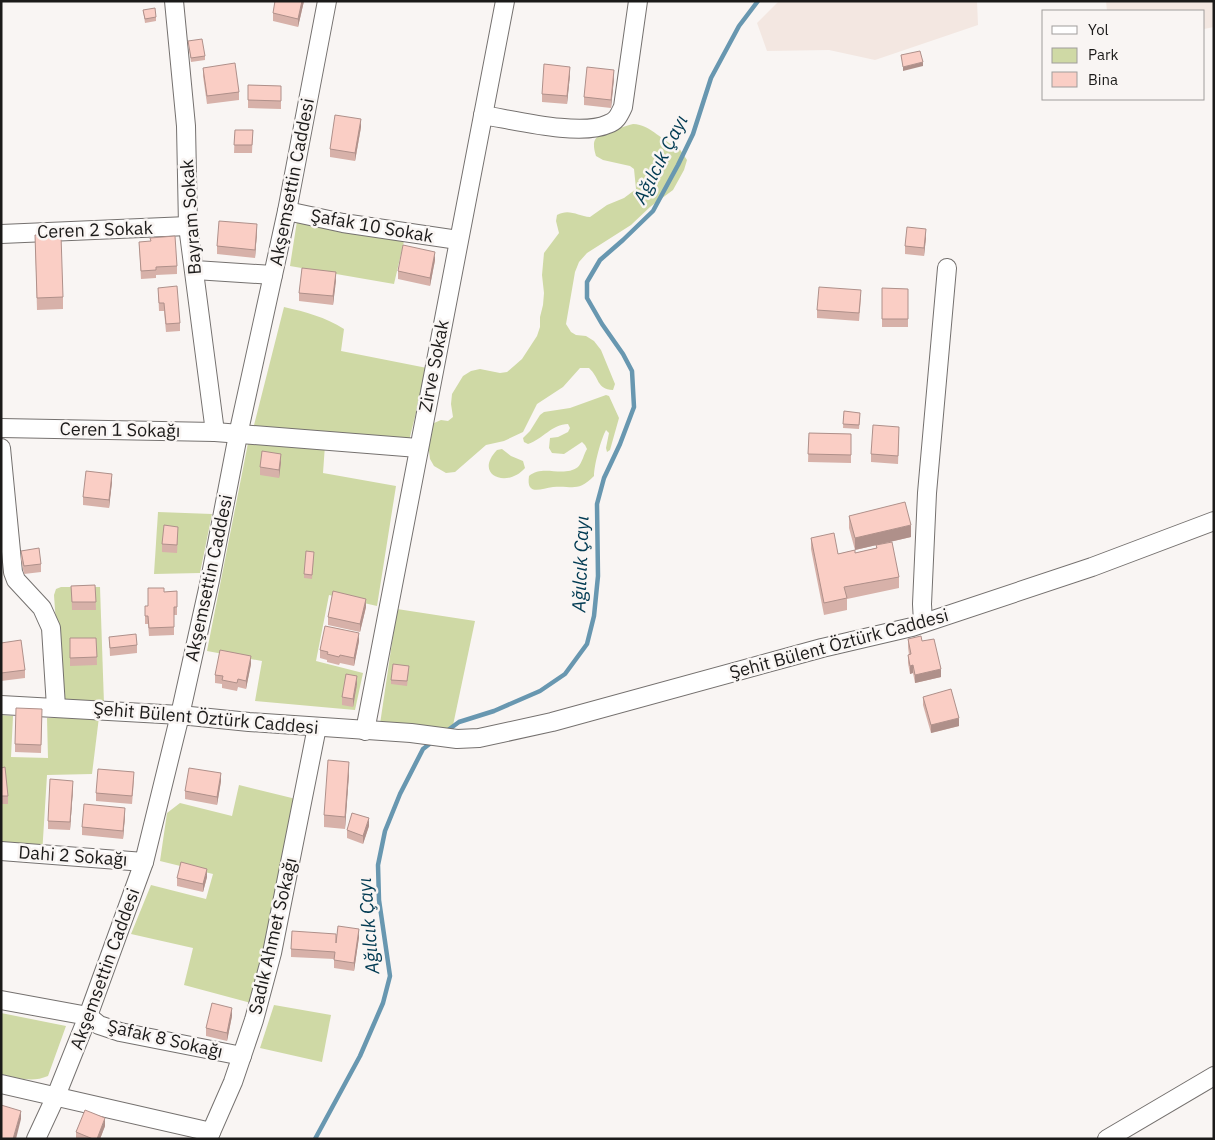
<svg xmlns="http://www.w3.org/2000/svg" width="1215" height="1140" font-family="'IBM Plex Sans',sans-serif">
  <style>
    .built { fill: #f3e7e1 }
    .green { fill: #cfd9a5 }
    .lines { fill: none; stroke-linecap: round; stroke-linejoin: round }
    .stream { stroke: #6897b0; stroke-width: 4.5 }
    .minor-casing { stroke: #75716f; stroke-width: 20 }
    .minor { stroke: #fff; stroke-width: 18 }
    .wall { fill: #d7b1a9 }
    .shaded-wall { fill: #af908a }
    .building { fill: #facec5; stroke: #af908a }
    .labels { text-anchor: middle; stroke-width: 5; stroke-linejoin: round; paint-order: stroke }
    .street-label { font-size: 18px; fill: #1b1a19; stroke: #f9f5f3 }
    .water-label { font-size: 19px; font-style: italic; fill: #003a52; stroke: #f9f5f3 }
  </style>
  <rect width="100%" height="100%" fill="#f9f5f3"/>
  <g class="built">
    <polygon points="779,1 977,1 978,25 875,60 829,50 767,51 757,23"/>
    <polygon points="1106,1 1214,1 1214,27 1204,29 1204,11 1107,11"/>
  </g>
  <g class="green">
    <path d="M 633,124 C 652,125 662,142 679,148 L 687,160 L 684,170 L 673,190 L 650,207 L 631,225 L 587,253 L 579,262 L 575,272 L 566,324 L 571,332 L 576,335 L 586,336 L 594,341 L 601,350 L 615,384 L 613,390 C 596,389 600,378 589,368 L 580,368 L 563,387 L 537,404 L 523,432 L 504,441 L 486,445 L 455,472 L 446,473 L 434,466 L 430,459 L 428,443 L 431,427 L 434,423 L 441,420 L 448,421 L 453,417 L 451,404 L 452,394 L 463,376 L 471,371 L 480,369 L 500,373 L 507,372 L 522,359 L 537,336 L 540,327 L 540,317 L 543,305 L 544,293 L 542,275 L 544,253 L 559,233 L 556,221 L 557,215 C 569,208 578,216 590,217 L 607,205 L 624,198 L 636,189 L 634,169 L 630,166 L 603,160 L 596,156 C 589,134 601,135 617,129 C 623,127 628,125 633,124 Z"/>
    <polygon points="297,221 404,241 394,284 290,266"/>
    <path d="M 284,307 C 306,312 325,317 344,329 L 341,351 L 427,368 L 408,445 L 252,433 Z"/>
    <path d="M 606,395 L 609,396 L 619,418 L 610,450 L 607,452 L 606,448 L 609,433 L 606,430 C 601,439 594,465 594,476 C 577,493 572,485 553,487 C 540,489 526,496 529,476 C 543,464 563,478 578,467 C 582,463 584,454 587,449 L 585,445 L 582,442 L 564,454 L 552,453 L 549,448 L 550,438 L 558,437 L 568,432 L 570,428 L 568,424 C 552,424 543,439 528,444 L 524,442 L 523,438 L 530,431 L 540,415 L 544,412 L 570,408 Z"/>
    <polygon points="249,438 325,445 323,473 396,486 377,606 329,595 316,661 363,673 355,710 255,701 262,661 207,651"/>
    <path d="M 502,449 L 511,456 L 523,461 L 525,468 C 507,489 473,475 497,450 Z"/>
    <polygon points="158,512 212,514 200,573 154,574"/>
    <polygon points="61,587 100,587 104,704 62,700 61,697 54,595 56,589"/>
    <polygon points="397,609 475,621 452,730 380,724"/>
    <polygon points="1,715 13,716 11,757 48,758 47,718 99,717 92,774 47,775 42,855 1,852"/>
    <polygon points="239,785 296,799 273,912 251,1003 184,985 193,948 131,934 151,885 206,899 213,874 160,861 167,813 180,803 232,816"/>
    <polygon points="274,1005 331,1015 322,1062 260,1048"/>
    <path d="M 1,1013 L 66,1026 L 48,1076 C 32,1083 18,1078 1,1074 Z"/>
  </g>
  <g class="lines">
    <g class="stream">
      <polyline points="444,733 459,722 494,711 540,691 565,674 587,644 594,616 598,576 597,504 604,478 620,444 634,407 632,371 623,354 602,324 587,298 587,282 600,260 623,240 653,211 678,165 693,134 711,78 739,26 758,1"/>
      <polyline points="315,1139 360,1056 383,1003 390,976 379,900 378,865 385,831 400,794 423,749 432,742"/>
    </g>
    <g class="minor-casing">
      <g id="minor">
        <polyline points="174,1 186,126 188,226 215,432"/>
        <path d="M 483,115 C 514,120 581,137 608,124 C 617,121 619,115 623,107 L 638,1"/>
        <polyline points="287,211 343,223 458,240"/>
        <polyline points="1,234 188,226"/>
        <polyline points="195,270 273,275"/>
        <polyline points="1,428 215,432 418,448"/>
        <polyline points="1,448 13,572 16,580 42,608 51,628 56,707"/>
        <polyline points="923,623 922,604 927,493 947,268"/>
        <polyline points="1,705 180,715 249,722 411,733 457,739 479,738 552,722 822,648 912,627 1092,567 1214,521"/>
        <polyline points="365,731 505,1"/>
        <polyline points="1,851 144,862"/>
        <polyline points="1,1000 88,1016 99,1025 120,1032 242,1056"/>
        <polyline points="1,1084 211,1132"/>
        <polyline points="36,1139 56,1096 88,1016 144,862 180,715 210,580 238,435 287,211 327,1"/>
        <polyline points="208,1139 233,1082 254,1020 272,953 317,727"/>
        <polyline points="1107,1139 1214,1076"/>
      </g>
    </g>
    <use href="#minor" class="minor"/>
  </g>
  <g class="wall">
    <polygon points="304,1 298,27 273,21 273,13"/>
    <polygon points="143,10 156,17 156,21 145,23"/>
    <polygon points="188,41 205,56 205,60 191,62"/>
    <polygon points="203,68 239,92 239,100 207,104 203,76"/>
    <polygon points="570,75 567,104 542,102 542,94"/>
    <polygon points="614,78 611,108 584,105 584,97"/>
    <polygon points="248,85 281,86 281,109 248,108"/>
    <polygon points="361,127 355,161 330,157 330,149"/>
    <polygon points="235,130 253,130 252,153 234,153"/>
    <polygon points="257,232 255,258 217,254 217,246"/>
    <polygon points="35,235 63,297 63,309 37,310"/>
    <polygon points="926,237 924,256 905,254 905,246"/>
    <polygon points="139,242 177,266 177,274 156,275 156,278 141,279"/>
    <polygon points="435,260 430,286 398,279 398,271"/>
    <polygon points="336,280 333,305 299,301 299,293"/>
    <polygon points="158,288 180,323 180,331 166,332 164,311 159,311"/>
    <polygon points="882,288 908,289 908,327 882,327"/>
    <polygon points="861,298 859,321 817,318 817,310"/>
    <polygon points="844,411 860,417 859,429 843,428"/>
    <polygon points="809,433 851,434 851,463 808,462"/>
    <polygon points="899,435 898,464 871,462 871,454"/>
    <polygon points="281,462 279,478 260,475 260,467"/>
    <polygon points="112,482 109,508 83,505 83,497"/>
    <polygon points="849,516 911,537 855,550 855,553 876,548 876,545 899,577 899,588 847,599 847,610 824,615 811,549 811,538 838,554 855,550 849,528"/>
    <polygon points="178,535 177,553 162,552 162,544"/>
    <polygon points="21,551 41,564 41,572 24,574 21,559"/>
    <polygon points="314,556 312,579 304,578 304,574"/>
    <polygon points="95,585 96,610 72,610 71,586"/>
    <polygon points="177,591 177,615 174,615 174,635 149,636 148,624 145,624 145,614 148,606 164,592"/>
    <polygon points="366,607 360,632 328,625 328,617"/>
    <polygon points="109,637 137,645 137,653 110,656"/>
    <polygon points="70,638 96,638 97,665 70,666"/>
    <polygon points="908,639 922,641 941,677 915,683 913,673 910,674 908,663 908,655 909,655 908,647"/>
    <polygon points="359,641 354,666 340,663 339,665 327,662 327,660 320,658 320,650"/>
    <polygon points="1,643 25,670 25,678 1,681"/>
    <polygon points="251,664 246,689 238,687 237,691 222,688 222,684 215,683 215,675"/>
    <polygon points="409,670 407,686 391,684 391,680"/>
    <polygon points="357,684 353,707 342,705 342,697"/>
    <polygon points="923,697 959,726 931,733 923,705"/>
    <polygon points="42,717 41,753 15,752 15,744"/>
    <polygon points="1,768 8,796 8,804 1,804"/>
    <polygon points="349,774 345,829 324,827 324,815"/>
    <polygon points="134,780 132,804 96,801 96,793"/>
    <polygon points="221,781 217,805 185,799 185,791"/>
    <polygon points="73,789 70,830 48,829 48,821"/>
    <polygon points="125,816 123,839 82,835 82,827"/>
    <polygon points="369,826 363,844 347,838 347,830"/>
    <polygon points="207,877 203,892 177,886 177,878"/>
    <polygon points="359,937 354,971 334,968 334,959 291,957 291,949 336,943"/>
    <polygon points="232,1016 227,1041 206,1036 206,1028"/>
    <polygon points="105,1126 100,1139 76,1139 76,1132"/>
  </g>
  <g class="shaded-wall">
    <polygon points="302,1 304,1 298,27 298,19"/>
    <polygon points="923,62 923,66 903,71 903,67"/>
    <polygon points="570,67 570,75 567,104 567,96"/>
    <polygon points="614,70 614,78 611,108 611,100"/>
    <polygon points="361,119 361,127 355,161 355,153"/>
    <polygon points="257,224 257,232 255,258 255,250"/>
    <polygon points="926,229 926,237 924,256 924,248"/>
    <polygon points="435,252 435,260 430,286 430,278"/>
    <polygon points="336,272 336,280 333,305 333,296"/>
    <polygon points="281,454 281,462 279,478 279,470"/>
    <polygon points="112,474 112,482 109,508 109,500"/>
    <polygon points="911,525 911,537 855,550 855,538"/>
    <polygon points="366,599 366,607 360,632 360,624"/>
    <polygon points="359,633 359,641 354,666 354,658"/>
    <polygon points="251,656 251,664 246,689 246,681"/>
    <polygon points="913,665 913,673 910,674 910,666"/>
    <polygon points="941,669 941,677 915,683 915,675"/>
    <polygon points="357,676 357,684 353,707 353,699"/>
    <polygon points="959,718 959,726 931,733 931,725"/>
    <polygon points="349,762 349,774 345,829 345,817"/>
    <polygon points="221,773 221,781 217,805 217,797"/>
    <polygon points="73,781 73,789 70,830 70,822"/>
    <polygon points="125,808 125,816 123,839 123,831"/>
    <polygon points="369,818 369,826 363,844 363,836"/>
    <polygon points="207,869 207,877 203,892 203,884"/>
    <polygon points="359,929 359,937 354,971 354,963"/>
    <polygon points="232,1008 232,1016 227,1041 227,1033"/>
    <polygon points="21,1111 21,1119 16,1139 13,1139"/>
    <polygon points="105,1118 105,1126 100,1139 97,1139"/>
  </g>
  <g class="building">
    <polygon points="275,1 302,1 298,19 273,13"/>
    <polygon points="155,8 156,17 145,19 143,10"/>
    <polygon points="202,39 205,56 191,58 188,41"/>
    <polygon points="920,51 923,62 903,67 901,55"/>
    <polygon points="235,63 239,92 207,96 203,68"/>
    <polygon points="544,64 570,67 567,96 542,94"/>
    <polygon points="587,67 614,70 611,100 584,97"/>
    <polygon points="248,85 281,86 281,101 248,100"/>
    <polygon points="335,115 361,119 355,153 330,149"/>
    <polygon points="235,130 253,130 252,145 234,145"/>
    <polygon points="219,221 257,224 255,250 217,246"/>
    <polygon points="907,227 926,229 924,248 905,246"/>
    <polygon points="35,235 61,235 63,297 37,298"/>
    <polygon points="175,236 177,266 156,267 156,270 141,271 139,242 151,241 150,238"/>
    <polygon points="403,245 435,252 430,278 398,271"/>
    <polygon points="302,268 336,272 333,296 299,293"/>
    <polygon points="177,286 180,323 166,324 164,303 159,303 158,288"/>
    <polygon points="819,287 861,290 859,313 817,310"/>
    <polygon points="882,288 908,289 908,319 882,319"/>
    <polygon points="844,411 860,413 859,425 843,424"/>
    <polygon points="873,425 899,427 898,456 871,454"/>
    <polygon points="809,433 851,434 851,455 808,454"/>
    <polygon points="262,451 281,454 279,470 260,467"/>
    <polygon points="86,471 112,474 109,500 83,497"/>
    <polygon points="905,502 911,525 855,538 849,516"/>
    <polygon points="164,525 178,527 177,545 162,544"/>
    <polygon points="834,533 838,554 855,550 855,553 877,548 876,545 892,542 899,577 844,587 847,598 824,603 811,538"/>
    <polygon points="39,548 41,564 24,566 21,551"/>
    <polygon points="306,551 314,552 312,575 304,574"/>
    <polygon points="95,585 96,602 72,602 71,586"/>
    <polygon points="148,588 164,588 164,592 177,591 177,607 174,607 174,627 149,628 148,616 145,616 145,606 148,606"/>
    <polygon points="333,591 366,599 360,624 328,617"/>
    <polygon points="325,626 359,633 354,658 340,655 339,657 327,654 328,652 320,650"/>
    <polygon points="136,634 137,645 110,648 109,637"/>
    <polygon points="921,636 922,641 934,639 941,669 915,675 913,665 910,666 908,655 911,654 908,639"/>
    <polygon points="70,638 96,638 97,657 70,658"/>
    <polygon points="21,640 25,670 1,673 1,643"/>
    <polygon points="220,650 251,656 246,681 238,679 237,683 222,680 223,676 215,675"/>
    <polygon points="393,664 409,666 407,681 391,680"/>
    <polygon points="346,674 357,676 353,699 342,697"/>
    <polygon points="951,689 959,718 931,725 923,697"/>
    <polygon points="16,708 42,709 41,745 15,744"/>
    <polygon points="328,760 349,762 345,817 324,815"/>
    <polygon points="5,767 8,796 1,796 1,768"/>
    <polygon points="189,768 221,773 217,797 185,791"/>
    <polygon points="98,769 134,772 132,796 96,793"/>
    <polygon points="50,779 73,781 70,822 48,821"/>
    <polygon points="84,804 125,808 123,831 82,827"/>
    <polygon points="352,813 369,818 363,836 347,830"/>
    <polygon points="181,862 207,869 203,884 177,878"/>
    <polygon points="338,926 359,929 354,963 334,960 335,952 291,949 292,931 336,934 336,943"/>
    <polygon points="212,1003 232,1008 227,1033 206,1028"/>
    <polygon points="1,1105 21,1111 13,1139 1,1139"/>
    <polygon points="85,1110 105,1118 97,1139 93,1139 76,1132"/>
  </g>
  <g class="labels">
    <g class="street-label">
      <text transform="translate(292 182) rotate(-79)" y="6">Akşemsettin Caddesi</text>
      <text transform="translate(191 217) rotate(-94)" y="6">Bayram Sokak</text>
      <text transform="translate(372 226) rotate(10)" y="6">Şafak 10 Sokak</text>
      <text transform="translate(95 230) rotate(-2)" y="6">Ceren 2 Sokak</text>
      <text transform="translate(434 366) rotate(-79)" y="6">Zirve Sokak</text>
      <text transform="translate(120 430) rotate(1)" y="6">Ceren 1 Sokağı</text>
      <text transform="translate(209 578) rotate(-78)" y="6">Akşemsettin Caddesi</text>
      <text transform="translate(839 644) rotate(-15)" y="6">Şehit Bülent Öztürk Caddesi</text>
      <text transform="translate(206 718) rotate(5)" y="6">Şehit Bülent Öztürk Caddesi</text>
      <text transform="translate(73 856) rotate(4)" y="6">Dahi 2 Sokağı</text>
      <text transform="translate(273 936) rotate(-77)" y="6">Sadık Ahmet Sokağı</text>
      <text transform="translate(105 969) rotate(-70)" y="6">Akşemsettin Caddesi</text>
      <text transform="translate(165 1039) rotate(13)" y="6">Şafak 8 Sokağı</text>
    </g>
    <g class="water-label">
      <text transform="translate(660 159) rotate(-63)" y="7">Ağılcık Çayı</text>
      <text transform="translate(580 564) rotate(-88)" y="7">Ağılcık Çayı</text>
      <text transform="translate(368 926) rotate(-95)" y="7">Ağılcık Çayı</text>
    </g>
  </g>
  <rect width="1215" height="1140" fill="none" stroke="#1b1a19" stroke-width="5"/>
  <rect x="1042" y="10" width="162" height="90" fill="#f9f5f3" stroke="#a09d9c"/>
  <rect x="1052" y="26" width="25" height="8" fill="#ffffff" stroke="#a09d9c"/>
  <text x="1088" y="35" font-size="15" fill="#1b1a19">Yol</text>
  <rect x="1052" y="48" width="25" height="15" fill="#cfd9a5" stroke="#a09d9c"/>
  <text x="1088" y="60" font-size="15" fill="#1b1a19">Park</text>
  <rect x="1052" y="72" width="25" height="15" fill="#facec5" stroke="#a09d9c"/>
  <text x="1088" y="85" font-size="15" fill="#1b1a19">Bina</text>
</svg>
